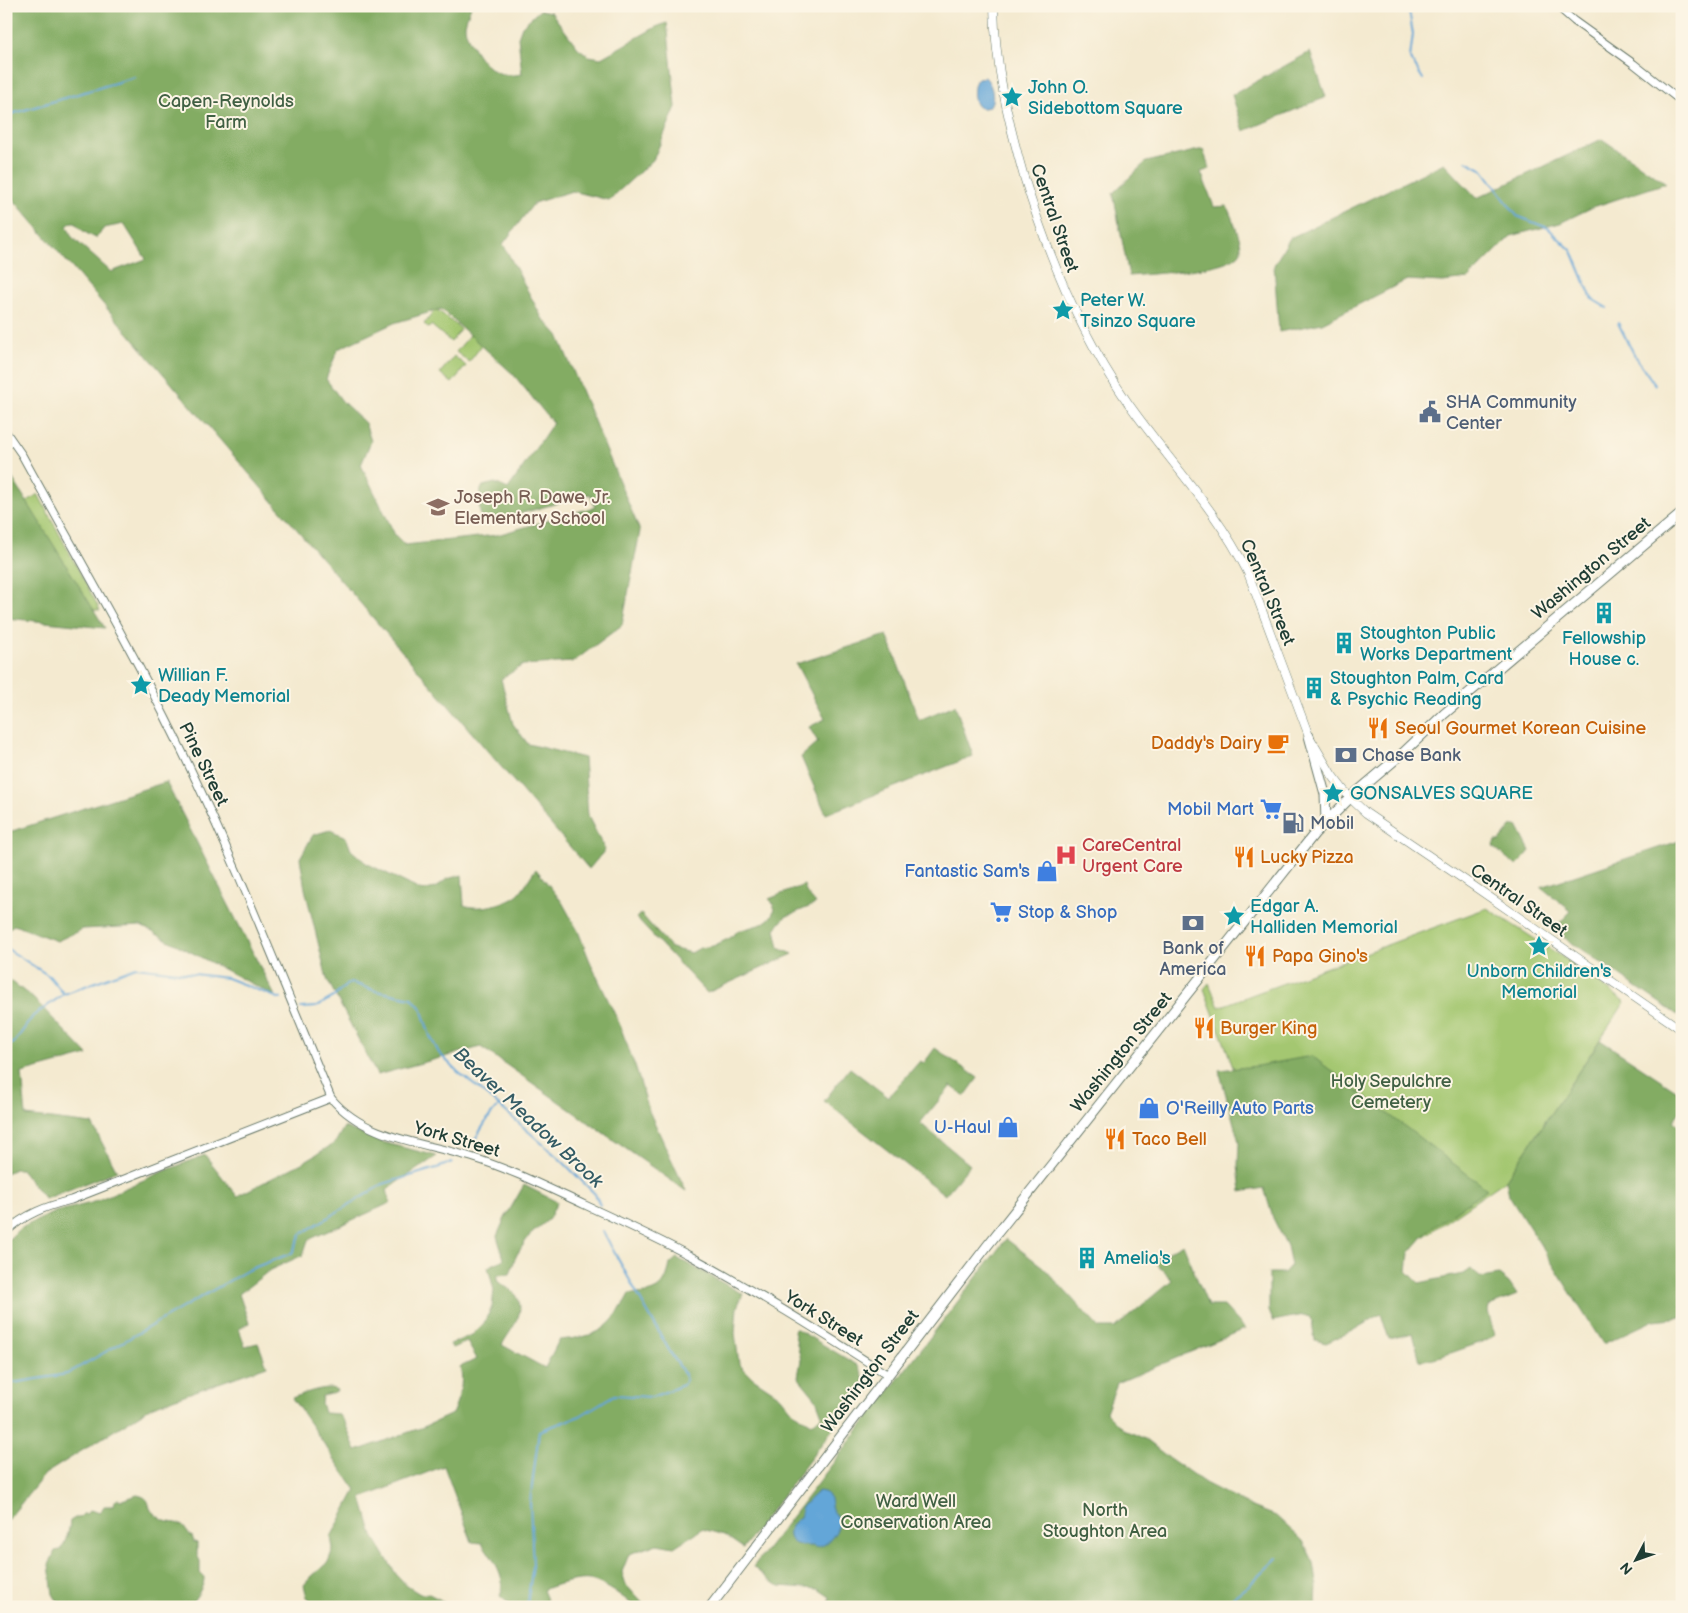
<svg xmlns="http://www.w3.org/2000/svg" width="1688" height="1613" font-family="'Balsamiq Sans',sans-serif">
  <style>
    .green { fill: #a4c771; stroke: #628252 }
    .forest { fill: #83ac63; stroke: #51744c; fill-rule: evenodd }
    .water { fill: #64a6d8; stroke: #427286 }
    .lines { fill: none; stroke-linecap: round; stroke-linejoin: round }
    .stream { stroke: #64a6d8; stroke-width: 2 }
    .tertiary-casing { stroke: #6a7a6b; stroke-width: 9 }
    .secondary-casing { stroke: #6a7a6b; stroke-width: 9 }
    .primary-casing { stroke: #6a7a6b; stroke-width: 11 }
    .tertiary { stroke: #fff; stroke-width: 7 }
    .secondary { stroke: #fff; stroke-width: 8 }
    .primary { stroke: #fff; stroke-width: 9 }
    .labels { text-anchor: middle; stroke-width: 4; stroke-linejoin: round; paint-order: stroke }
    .culture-label { font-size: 18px; fill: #0d838f; stroke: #fcf5e5; text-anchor: start }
    .park-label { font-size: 18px; fill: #406043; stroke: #fcf5e5 }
    .street-label { font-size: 18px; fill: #1f3d34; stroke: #fcf5e5 }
    .service-label { font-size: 18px; fill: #4e5e75; stroke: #fcf5e5; text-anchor: start }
    .education-label { font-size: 18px; fill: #785e54; stroke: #fcf5e5; text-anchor: start }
    .food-label { font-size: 18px; fill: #c56008; stroke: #fcf5e5; text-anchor: start }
    .shop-label { font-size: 18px; fill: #366cbe; stroke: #fcf5e5; text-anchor: end }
    .health-label { font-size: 18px; fill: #be3a42; stroke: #fcf5e5; text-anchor: start }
    .water-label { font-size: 19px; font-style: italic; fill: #345c65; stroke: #fcf5e5 }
  </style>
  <rect width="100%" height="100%" fill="#fcf5e5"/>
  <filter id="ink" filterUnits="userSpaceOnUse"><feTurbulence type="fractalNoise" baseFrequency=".02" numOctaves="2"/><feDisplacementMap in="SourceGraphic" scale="10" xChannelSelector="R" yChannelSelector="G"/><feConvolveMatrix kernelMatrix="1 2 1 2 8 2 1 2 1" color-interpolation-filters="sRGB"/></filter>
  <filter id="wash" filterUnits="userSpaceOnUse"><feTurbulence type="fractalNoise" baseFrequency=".0096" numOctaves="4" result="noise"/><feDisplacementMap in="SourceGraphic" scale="20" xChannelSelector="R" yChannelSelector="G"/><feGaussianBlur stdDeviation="1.12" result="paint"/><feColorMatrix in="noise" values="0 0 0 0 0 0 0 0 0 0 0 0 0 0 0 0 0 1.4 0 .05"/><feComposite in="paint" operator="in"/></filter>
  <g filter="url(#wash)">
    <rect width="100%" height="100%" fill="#f4ead0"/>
    <g class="green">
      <polygon points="436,309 461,329 451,342 431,325 429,328 424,324"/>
      <polygon points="470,335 482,345 469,362 456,352"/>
      <polygon points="454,356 466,366 452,383 440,373"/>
      <polygon points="38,494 100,610 6,607 6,516"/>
      <polygon points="1487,908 1578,967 1625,1002 1506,1180 1323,1306 1204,989 1209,983 1219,1007"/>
    </g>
    <g class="forest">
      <path d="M 6,6 L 471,6 C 469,12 466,19 465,25 C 465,33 469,40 473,47 C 484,67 498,79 522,74 L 518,37 L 522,26 L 540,10 L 551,12 L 578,48 L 589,56 L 601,58 L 656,27 L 667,23 L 676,107 L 653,160 L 609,200 L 572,191 L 534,203 L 503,244 L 542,318 L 558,335 L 640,531 L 622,625 L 573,662 L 523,665 L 501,679 L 513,724 L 528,744 L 584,758 L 588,816 L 605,850 L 589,869 L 6,191 ZM 72,222 L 75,222 C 80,230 87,234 96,238 L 104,228 L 124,224 L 146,259 L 111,272 L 72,237 L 67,226 ZM 441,309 L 513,374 L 553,423 L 508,489 L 495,483 L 483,486 C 477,494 479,514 483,524 L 590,494 L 595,507 L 497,535 L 405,545 L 395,535 L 361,465 L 371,441 L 365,423 L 342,401 L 326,379 L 338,349 L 394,323 Z"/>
      <polygon points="1310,52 1326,97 1244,131 1232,95"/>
      <polygon points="1602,139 1666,183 1593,207 1560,223 1511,236 1468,279 1442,282 1407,280 1322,323 1279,332 1274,265 1290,238 1444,163 1477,198"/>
      <path d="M 1199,150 L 1203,150 L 1210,169 L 1201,172 L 1214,207 L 1227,206 C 1231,217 1242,239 1241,250 C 1238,270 1147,274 1129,276 L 1113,193 L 1146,162 Z"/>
      <polygon points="6,468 105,628 6,618"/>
      <polygon points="887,635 919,720 955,705 973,756 826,814 801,757 818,742 809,727 825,719 796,664"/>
      <polygon points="166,782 275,996 141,926 83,929 57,941 14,925 6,930 6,833"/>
      <polygon points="1512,826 1517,826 1530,851 1517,866 1493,847 1496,841 1500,841"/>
      <path d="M 330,830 L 346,837 L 351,850 L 366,863 L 422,891 L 435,888 L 447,879 L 462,875 L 464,905 C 478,911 505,904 517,895 C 524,889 530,876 536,869 L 562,902 L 578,931 L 591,964 L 619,1023 L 636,1069 L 649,1111 L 686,1191 L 481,1047 L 377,1075 L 327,979 L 305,889 L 300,858 L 313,835 Z"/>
      <polygon points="1682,840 1682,1018 1553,930 1571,911 1541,887"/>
      <polygon points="804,885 806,892 816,904 785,917 775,929 779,948 793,954 707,993 636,918 641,914 671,948 691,953 700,948 713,946 730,938 738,931 762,924 770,918 775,909 772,902 769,899"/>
      <polygon points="6,977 34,999 88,1055 22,1073 26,1116 92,1124 117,1171 45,1199 21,1169 15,1169 6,1173"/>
      <polygon points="1600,1040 1682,1094 1682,1109 1673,1121 1682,1127 1682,1317 1654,1320 1603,1344 1509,1195 1506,1180"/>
      <polygon points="935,1048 978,1078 965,1096 951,1086 920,1123 970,1165 945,1195 824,1101 850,1068 888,1097 920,1061 924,1063"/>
      <polygon points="1312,1056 1487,1189 1428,1231 1409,1253 1407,1271 1419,1283 1463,1274 1470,1269 1481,1278 1499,1275 1509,1283 1517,1295 1489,1306 1488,1311 1494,1335 1488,1340 1442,1356 1420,1361 1413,1333 1389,1339 1381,1314 1352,1331 1326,1343 1315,1340 1311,1317 1303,1315 1273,1321 1269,1311 1269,1273 1284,1273 1291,1265 1287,1246 1273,1218 1264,1188 1241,1192 1238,1166 1239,1142 1219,1070 1257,1066"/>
      <polygon points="344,1127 385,1143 437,1156 387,1189 390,1203 308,1240 303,1255 270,1270 239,1294 249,1323 239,1329 245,1346 258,1343 267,1366 153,1406 45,1474 6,1522 6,1242 19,1229 55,1212 91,1203 162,1172 205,1155 237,1196 302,1163 335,1143"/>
      <path d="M 524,1185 L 557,1202 L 549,1219 L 529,1236 L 516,1256 L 510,1274 L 498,1275 L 497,1281 C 502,1285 512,1290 516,1295 C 528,1313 509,1331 502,1345 L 545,1368 L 559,1340 C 600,1336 609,1331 629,1294 C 655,1294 665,1290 670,1264 L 677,1258 L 743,1294 L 737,1307 L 735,1333 L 739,1364 L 753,1378 L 780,1396 L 794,1413 L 812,1424 L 822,1415 L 816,1399 L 798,1377 L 801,1360 L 794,1331 L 795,1328 L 857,1365 C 863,1373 865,1378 863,1389 L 743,1548 L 724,1535 L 702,1529 L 674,1547 L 657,1544 L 629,1554 L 622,1572 L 626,1585 L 646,1607 L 634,1607 C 627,1598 601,1582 590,1580 C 579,1578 553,1585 543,1590 L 550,1607 L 513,1607 L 500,1596 C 508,1577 492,1558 482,1543 L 472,1542 L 444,1466 L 362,1498 L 373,1536 L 396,1574 L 407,1586 L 420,1594 L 429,1594 L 441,1600 L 448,1607 L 318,1607 L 307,1597 L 304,1585 L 311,1577 L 328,1562 L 333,1549 L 331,1537 L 356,1490 L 292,1398 C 303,1394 327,1384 337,1390 L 335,1393 L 322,1396 L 321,1403 L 324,1413 L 338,1414 L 345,1423 L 356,1451 L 426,1426 L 452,1414 C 458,1400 465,1382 460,1367 L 477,1359 L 467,1342 L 452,1348 L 450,1344 L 472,1335 L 484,1323 L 492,1307 L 494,1290 L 488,1267 L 504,1259 L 497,1236 L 505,1218 Z"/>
      <polygon points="1006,1239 1043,1267 1099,1328 1115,1328 1172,1280 1153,1260 1183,1244 1208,1306 1224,1306 1245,1329 1117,1383 1106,1412 1123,1429 1145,1439 1165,1455 1205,1483 1250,1506 1276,1516 1303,1541 1314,1563 1317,1583 1316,1607 829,1607 830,1597 818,1589 780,1586 770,1581 753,1567"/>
      <path d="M 137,1495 C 154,1498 145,1508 155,1514 C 158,1517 165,1522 169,1522 C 174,1523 176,1522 181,1525 C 186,1528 186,1533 192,1536 L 194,1542 L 197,1543 L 197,1555 L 200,1561 L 200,1573 L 204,1577 C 205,1586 195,1599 188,1607 L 66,1607 L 56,1599 L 53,1594 L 49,1565 L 55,1551 L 60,1550 C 66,1542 69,1532 70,1521 L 75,1518 L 79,1518 L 83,1514 L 86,1514 L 90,1510 L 100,1513 L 104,1506 L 113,1506 L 114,1502 L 118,1499 L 122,1500 Z"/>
    </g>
    <g class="water">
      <path d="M 985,77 C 992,84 996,99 989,107 C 988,107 982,109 981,108 C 971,106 972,83 978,78 Z"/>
      <path d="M 819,1491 C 834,1493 828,1501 833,1511 C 835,1514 838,1516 839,1520 C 840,1530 828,1545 819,1547 C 813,1548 816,1546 811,1546 C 807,1546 801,1546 796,1544 C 782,1538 791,1522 800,1517 C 801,1514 801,1511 801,1509 C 803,1505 815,1493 819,1491 Z"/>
    </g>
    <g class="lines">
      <g class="stream">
        <polyline points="1406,6 1409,11 1413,34 1410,58 1423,79"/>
        <polyline points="6,114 11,114 135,77"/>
        <polyline points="1466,161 1483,170 1517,216 1548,228 1572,251 1592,299 1607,308"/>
        <polyline points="1618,323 1635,356 1655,385"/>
        <polyline points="6,948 49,976 64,994"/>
        <polyline points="301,1008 316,1007 335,996 347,984 353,983 376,991 412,998 421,1008 430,1036 439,1053 458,1072 488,1096 562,1161 595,1194 600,1205"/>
        <polyline points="6,1046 14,1043 33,1016 64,994 136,967 227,978 281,999"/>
        <path d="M 468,1148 C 480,1136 485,1117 499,1106"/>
        <polyline points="7,1384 67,1374 248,1270 292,1253 301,1234 383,1184 440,1167 452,1162"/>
        <path d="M 529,1607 L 527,1604 L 533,1565 L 530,1502 L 539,1431 L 580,1416 L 614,1395 L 652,1397 L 683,1385 L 686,1380 C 684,1369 674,1360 669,1350 C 647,1311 624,1271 603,1231"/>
        <polyline points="1220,1607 1249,1585 1277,1558"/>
      </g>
    </g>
  </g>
  <g filter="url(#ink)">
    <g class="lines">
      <g class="tertiary-casing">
        <g id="tertiary">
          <polyline points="1557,6 1574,21 1634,64 1682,102"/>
          <path d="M 6,432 L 22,455 C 74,550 129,643 177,741 C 234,857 281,978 331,1098 C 365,1139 422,1142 471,1157 C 510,1169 548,1188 585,1205 C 622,1222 659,1239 694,1258 C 760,1294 824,1334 888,1375"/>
          <path d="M 6,1232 C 25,1214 47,1206 71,1200 L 331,1098"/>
        </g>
      </g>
      <g class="secondary-casing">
        <path id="secondary" d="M 994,6 C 995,65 1008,121 1024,177 C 1048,256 1079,331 1126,400 C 1166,458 1216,508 1248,573 L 1309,736 L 1332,775 L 1350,798 L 1366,813 L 1475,887 L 1682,1030"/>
      </g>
      <g class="primary-casing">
        <g id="primary">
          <polyline points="1309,736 1325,794 1326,821"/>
          <polyline points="710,1607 987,1246 1315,833 1350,798 1403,753 1444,714 1682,513"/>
        </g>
      </g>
      <use href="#tertiary" class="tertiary"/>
      <use href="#secondary" class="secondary"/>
      <use href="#primary" class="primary"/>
    </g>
  </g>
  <defs>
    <g id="sight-bare" transform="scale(1.725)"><path d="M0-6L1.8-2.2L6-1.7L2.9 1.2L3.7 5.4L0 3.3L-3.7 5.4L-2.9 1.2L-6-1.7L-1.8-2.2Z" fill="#0f9aa8" stroke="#fcf5e5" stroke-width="2.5" paint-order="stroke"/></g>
    <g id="civic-bare" transform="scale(1.725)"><path d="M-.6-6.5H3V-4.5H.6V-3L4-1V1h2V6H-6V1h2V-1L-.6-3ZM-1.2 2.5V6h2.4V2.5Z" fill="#5c6f8a" stroke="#fcf5e5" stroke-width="2.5" paint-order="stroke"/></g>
    <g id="school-bare" transform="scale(1.725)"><path d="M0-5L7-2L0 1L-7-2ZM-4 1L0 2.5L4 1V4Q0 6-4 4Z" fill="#8d6e63" stroke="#fcf5e5" stroke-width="2.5" paint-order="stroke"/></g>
    <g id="building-bare" transform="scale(1.725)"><path d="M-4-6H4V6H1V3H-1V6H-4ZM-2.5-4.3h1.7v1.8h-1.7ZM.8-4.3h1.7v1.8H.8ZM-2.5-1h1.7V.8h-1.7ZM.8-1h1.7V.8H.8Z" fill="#0f9aa8" stroke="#fcf5e5" stroke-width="2.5" paint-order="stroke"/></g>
    <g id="restaurant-bare" transform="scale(1.725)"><path d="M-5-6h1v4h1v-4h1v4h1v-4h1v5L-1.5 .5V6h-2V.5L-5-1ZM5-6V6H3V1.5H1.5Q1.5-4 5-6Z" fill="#e8710a" stroke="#fcf5e5" stroke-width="2.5" paint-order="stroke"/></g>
    <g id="cafe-bare" transform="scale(1.725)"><path d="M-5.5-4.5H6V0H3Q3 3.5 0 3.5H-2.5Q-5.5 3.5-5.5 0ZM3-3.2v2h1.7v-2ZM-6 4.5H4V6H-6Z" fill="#e8710a" stroke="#fcf5e5" stroke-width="2.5" paint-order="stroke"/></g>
    <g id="bank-bare" transform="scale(1.725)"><path d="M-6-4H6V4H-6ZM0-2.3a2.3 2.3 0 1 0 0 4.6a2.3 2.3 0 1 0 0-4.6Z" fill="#5c6f8a" stroke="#fcf5e5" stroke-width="2.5" paint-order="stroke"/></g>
    <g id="supermarket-bare" transform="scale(1.725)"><path d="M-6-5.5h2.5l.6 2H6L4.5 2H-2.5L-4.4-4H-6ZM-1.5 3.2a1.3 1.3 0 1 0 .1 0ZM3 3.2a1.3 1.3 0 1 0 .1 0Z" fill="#3f7fe0" stroke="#fcf5e5" stroke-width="2.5" paint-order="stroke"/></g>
    <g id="fuel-bare" transform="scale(1.725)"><path d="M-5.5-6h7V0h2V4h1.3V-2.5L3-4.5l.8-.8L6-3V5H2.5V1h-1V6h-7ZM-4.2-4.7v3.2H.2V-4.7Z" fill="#5c6f8a" stroke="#fcf5e5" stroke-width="2.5" paint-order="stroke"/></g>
    <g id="hospital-bare" transform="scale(1.725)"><path d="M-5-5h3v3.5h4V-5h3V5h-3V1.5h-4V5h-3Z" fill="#e0444e" stroke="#fcf5e5" stroke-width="2.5" paint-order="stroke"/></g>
    <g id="shop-bare" transform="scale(1.725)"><path d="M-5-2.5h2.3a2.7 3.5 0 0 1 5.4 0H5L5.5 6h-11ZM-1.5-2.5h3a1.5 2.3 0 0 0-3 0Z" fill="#3f7fe0" stroke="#fcf5e5" stroke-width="2.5" paint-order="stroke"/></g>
  </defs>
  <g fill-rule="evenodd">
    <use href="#sight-bare" x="1012" y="97"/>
    <use href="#sight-bare" x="1063" y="310"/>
    <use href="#civic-bare" x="1430" y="412"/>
    <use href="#school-bare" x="438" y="507"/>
    <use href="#building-bare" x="1604" y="613"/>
    <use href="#building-bare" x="1344" y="643"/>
    <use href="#sight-bare" x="141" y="685"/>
    <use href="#building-bare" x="1314" y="688"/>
    <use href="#restaurant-bare" x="1378" y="728"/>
    <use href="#cafe-bare" x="1278" y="743"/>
    <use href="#bank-bare" x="1346" y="755"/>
    <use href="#sight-bare" x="1333" y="793"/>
    <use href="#supermarket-bare" x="1271" y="809"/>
    <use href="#fuel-bare" x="1293" y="823"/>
    <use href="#hospital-bare" x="1066" y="855"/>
    <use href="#restaurant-bare" x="1244" y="857"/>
    <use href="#shop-bare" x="1047" y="871"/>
    <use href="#supermarket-bare" x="1001" y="912"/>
    <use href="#sight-bare" x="1234" y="916"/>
    <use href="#bank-bare" x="1193" y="923"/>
    <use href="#sight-bare" x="1539" y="946"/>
    <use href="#restaurant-bare" x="1255" y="956"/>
    <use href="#restaurant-bare" x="1204" y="1028"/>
    <use href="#shop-bare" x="1149" y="1108"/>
    <use href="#shop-bare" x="1008" y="1127"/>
    <use href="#restaurant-bare" x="1115" y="1139"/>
    <use href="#building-bare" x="1087" y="1258"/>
  </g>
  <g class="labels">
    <g class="culture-label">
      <text x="1028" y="93">John O.<tspan x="1028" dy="21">Sidebottom Square</tspan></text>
      <text x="1080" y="306">Peter W.<tspan x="1080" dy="21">Tsinzo Square</tspan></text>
      <text x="1360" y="639">Stoughton Public<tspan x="1360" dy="21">Works Department</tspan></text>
      <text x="1604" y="644" text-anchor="middle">Fellowship<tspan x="1604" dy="21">House c.</tspan></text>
      <text x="158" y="681">Willian F.<tspan x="158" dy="21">Deady Memorial</tspan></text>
      <text x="1330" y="684">Stoughton Palm, Card<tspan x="1330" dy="21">&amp; Psychic Reading</tspan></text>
      <text x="1350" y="799">GONSALVES SQUARE</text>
      <text x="1250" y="912">Edgar A.<tspan x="1250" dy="21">Halliden Memorial</tspan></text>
      <text x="1539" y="977" text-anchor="middle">Unborn Children's<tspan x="1539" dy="21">Memorial</tspan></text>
      <text x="1104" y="1264">Amelia's</text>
    </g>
    <g class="park-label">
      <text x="226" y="107">Capen-Reynolds<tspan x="226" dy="21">Farm</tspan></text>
      <text x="1391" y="1087">Holy Sepulchre<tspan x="1391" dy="21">Cemetery</tspan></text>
      <text x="916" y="1507">Ward Well<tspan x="916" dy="21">Conservation Area</tspan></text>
      <text x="1105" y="1516">North<tspan x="1105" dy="21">Stoughton Area</tspan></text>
    </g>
    <g class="street-label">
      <text transform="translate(1055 218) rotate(71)" y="6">Central Street</text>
      <text transform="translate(1591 568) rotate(-40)" y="6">Washington Street</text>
      <text transform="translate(1268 592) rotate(67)" y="6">Central Street</text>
      <text transform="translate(204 764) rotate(64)" y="6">Pine Street</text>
      <text transform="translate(1519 900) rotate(35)" y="6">Central Street</text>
      <text transform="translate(1121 1052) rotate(-51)" y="6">Washington Street</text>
      <text transform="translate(457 1139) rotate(16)" y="6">York Street</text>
      <text transform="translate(824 1318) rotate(32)" y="6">York Street</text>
      <text transform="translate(870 1371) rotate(-53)" y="6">Washington Street</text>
    </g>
    <g class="service-label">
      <text x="1446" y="408">SHA Community<tspan x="1446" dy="21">Center</tspan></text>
      <text x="1362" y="761">Chase Bank</text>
      <text x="1310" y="829">Mobil</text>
      <text x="1193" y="954" text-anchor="middle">Bank of<tspan x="1193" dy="21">America</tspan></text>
    </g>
    <g class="education-label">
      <text x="454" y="503">Joseph R. Dawe, Jr.<tspan x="454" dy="21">Elementary School</tspan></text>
    </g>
    <g class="food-label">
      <text x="1395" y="734">Seoul Gourmet Korean Cuisine</text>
      <text x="1262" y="749" text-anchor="end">Daddy's Dairy</text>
      <text x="1260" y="863">Lucky Pizza</text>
      <text x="1272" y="962">Papa Gino's</text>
      <text x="1220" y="1034">Burger King</text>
      <text x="1132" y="1145">Taco Bell</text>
    </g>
    <g class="shop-label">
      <text x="1254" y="815">Mobil Mart</text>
      <text x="1030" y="877">Fantastic Sam's</text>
      <text x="1018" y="918" text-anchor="start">Stop &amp; Shop</text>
      <text x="1166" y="1114" text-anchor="start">O'Reilly Auto Parts</text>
      <text x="991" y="1133">U-Haul</text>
    </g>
    <g class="health-label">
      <text x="1082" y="851">CareCentral<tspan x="1082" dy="21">Urgent Care</tspan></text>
    </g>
    <g class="water-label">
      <text transform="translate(529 1117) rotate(43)" y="7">Beaver Meadow Brook</text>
    </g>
  </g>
  <rect width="1688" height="1613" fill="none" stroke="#fcf5e5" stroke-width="25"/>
  <g transform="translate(1636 1560) rotate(229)" stroke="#fcf5e5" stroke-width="4" paint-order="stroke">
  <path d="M0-4L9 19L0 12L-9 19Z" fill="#1f3d34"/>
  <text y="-8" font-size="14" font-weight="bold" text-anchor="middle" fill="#1f3d34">N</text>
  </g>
</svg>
